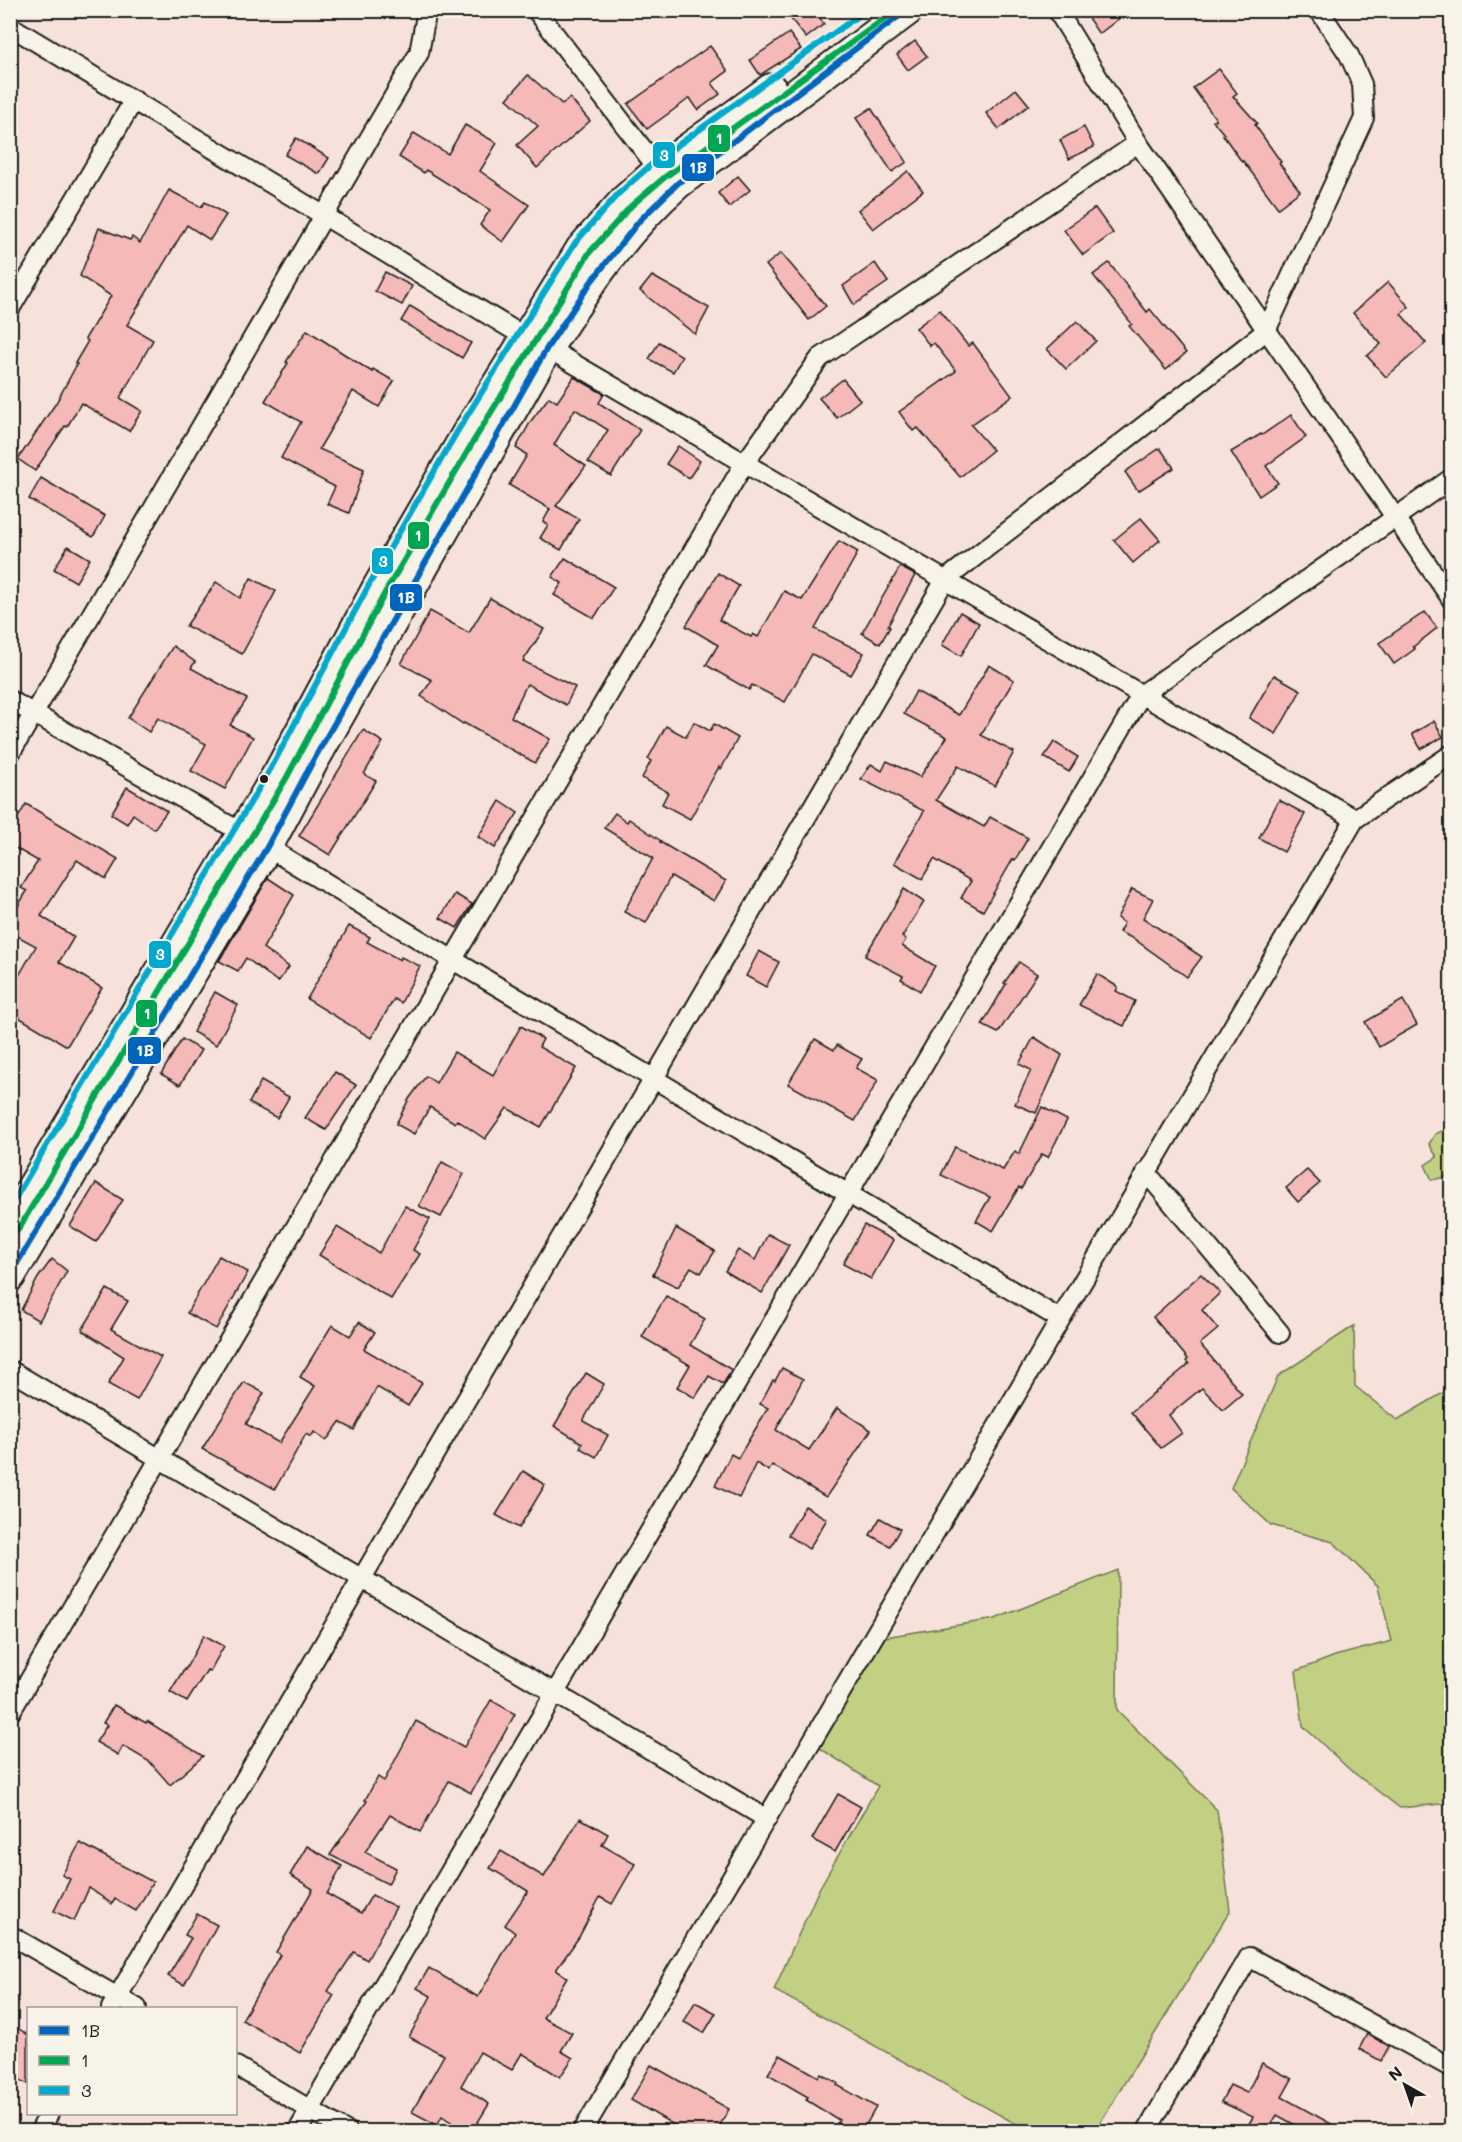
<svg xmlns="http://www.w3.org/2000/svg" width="1462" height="2142" font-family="Mali,sans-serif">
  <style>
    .green { fill: #c2d084; stroke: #6f7650; stroke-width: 1.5 }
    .building { fill: #f5b9b8; stroke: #1c1c1c; stroke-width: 1.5 }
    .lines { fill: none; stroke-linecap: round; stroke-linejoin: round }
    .street-casing { stroke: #1c1c1c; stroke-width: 22 }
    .primary-casing { stroke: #1c1c1c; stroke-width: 34 }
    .street { stroke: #f7f3e8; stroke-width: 18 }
    .primary { stroke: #f7f3e8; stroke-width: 30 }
    .bus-1-casing { stroke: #f7f3e8; stroke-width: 10 }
    .bus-2-casing { stroke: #f7f3e8; stroke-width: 10 }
    .bus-3-casing { stroke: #f7f3e8; stroke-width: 10 }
    .bus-1 { stroke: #0065bd; stroke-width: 6 }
    .bus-2 { stroke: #00a651; stroke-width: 6 }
    .bus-3 { stroke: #00a9ce; stroke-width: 6 }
    .bus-dot { fill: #1c1c1c; stroke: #f7f3e8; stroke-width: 2 }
    .line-badge { stroke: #f7f3e8; stroke-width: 2 }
    .badge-label { font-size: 16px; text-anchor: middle; font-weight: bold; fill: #fff }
  </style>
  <rect width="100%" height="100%" fill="#f6e2da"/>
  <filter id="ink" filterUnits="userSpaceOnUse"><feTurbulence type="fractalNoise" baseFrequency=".0167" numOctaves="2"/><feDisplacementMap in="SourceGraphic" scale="12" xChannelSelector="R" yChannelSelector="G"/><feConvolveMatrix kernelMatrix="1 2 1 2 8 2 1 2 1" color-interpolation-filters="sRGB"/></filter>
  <g filter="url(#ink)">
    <g class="green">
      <polygon points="1449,1128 1451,1129 1451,1176 1432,1180 1425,1165 1437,1157 1429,1144 1435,1134"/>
      <polygon points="1354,1326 1355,1386 1397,1420 1443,1393 1451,1377 1451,1803 1400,1808 1349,1769 1303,1726 1296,1671 1335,1656 1392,1641 1378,1586 1333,1542 1271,1525 1231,1488 1278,1376"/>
      <polygon points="1118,1570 1117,1710 1217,1810 1230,1911 1095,2131 1029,2131 774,1990 819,1889 878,1786 812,1743 873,1639 995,1619"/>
    </g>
    <g class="building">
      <polygon points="784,10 814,10 824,24 806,38"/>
      <polygon points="1098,10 1130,10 1099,34 1088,18"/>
      <polygon points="789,33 801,49 760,75 750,60"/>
      <polygon points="915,41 927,56 908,70 897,55"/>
      <polygon points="710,46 728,71 712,83 720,94 698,110 690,98 647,129 628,104"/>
      <polygon points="1219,69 1237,93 1233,96 1257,123 1255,125 1281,162 1279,163 1300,191 1278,208 1243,161 1242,162 1223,135 1224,134 1213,121 1216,119 1193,88"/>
      <polygon points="528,75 562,104 570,98 590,121 537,168 517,145 538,126 507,99"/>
      <polygon points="1016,89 1029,105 999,129 986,113"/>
      <polygon points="871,108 907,162 892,172 856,118"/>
      <polygon points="465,125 497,143 480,171 529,205 503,242 480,225 490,210 426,170 424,173 399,157 414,133 448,154"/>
      <polygon points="1084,127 1094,147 1069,159 1060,140"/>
      <polygon points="296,138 329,158 319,174 285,155"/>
      <polygon points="908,171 923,191 873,229 858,210"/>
      <polygon points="738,176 750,190 729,207 718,193"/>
      <polygon points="169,190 201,207 205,202 226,215 210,240 187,225 127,325 153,340 120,398 142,411 129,431 81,403 67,427 65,426 35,471 18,459 56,403 77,364 75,363 88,341 85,339 111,296 80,276 99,228 130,240 132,237 140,243"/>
      <polygon points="1095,208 1113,233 1083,255 1064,230"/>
      <polygon points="781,253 826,306 809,320 766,265"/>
      <polygon points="875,263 888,282 854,305 843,286"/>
      <polygon points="1109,263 1147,312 1150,309 1186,353 1166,370 1129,326 1132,324 1093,275"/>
      <polygon points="385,272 412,286 402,305 375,291"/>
      <polygon points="652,276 709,308 695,334 640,291"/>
      <polygon points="1388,282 1409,307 1401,314 1426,343 1386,377 1367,356 1381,344 1353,313"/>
      <polygon points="410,306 471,343 462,358 401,321"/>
      <polygon points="940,310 968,346 973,343 1012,396 971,425 993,450 960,477 918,428 913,431 899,412 956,371 934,343 930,346 916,328"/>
      <polygon points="1077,321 1096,341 1066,369 1047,349"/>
      <polygon points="307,330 372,372 373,369 394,381 379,407 353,391 319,449 364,469 349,513 327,504 335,487 281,458 301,422 265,401 288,363 286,362"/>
      <polygon points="659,342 682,356 673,372 649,359"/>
      <polygon points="574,377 604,394 599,403 640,430 611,476 588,462 608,430 575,409 554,445 586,466 556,506 579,519 561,550 540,538 548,525 543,522 550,509 509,485 527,455 516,448 531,421 549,397 557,402"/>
      <polygon points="843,379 860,400 837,418 819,398"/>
      <polygon points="1291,415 1306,437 1266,466 1278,483 1259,496 1231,452 1261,434 1262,435"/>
      <polygon points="678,446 700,461 689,478 666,464"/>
      <polygon points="1160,448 1174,468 1138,491 1125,472"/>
      <polygon points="41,478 105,516 93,537 29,499"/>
      <polygon points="1141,518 1160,540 1133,563 1114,540"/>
      <polygon points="839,541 858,552 815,629 864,653 851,675 812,654 785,702 752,685 749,690 706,665 718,645 686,626 718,573 739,586 719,620 751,637 753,634 758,637 784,591 802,600"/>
      <polygon points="68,546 90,559 76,582 54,569"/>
      <polygon points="565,558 614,587 594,618 554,595 562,583 552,577"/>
      <polygon points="900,567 915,575 888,626 890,627 880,644 862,633"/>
      <polygon points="251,578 276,591 242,654 186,626 216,582 240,598"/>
      <polygon points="490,598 544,629 523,661 575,687 566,705 527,684 511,717 550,739 535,763 464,723 463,724 421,696 432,680 401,664 430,611 469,633"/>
      <polygon points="960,612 979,623 961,656 942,645"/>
      <polygon points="1425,612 1437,628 1413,647 1415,649 1394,664 1379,643"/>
      <polygon points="173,646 195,662 191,668 247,699 230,725 253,737 225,789 191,771 206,744 158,718 149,732 128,718"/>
      <polygon points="989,665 1014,680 981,735 1014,752 995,786 958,766 936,800 984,827 990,817 1028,838 1015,860 1013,859 983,911 961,898 971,881 934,859 922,879 894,863 924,811 861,779 871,764 882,771 887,761 920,777 947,737 904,714 916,691 959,715"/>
      <polygon points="1274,675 1301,690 1276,734 1249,718"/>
      <polygon points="1434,721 1443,737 1421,749 1412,734"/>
      <polygon points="694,722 710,731 714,724 738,738 721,769 719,767 690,819 662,804 668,792 642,778 651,761 648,759 666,726 686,737"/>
      <polygon points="363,730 383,742 364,774 376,781 330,855 299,836"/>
      <polygon points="1054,742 1078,757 1069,772 1044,757"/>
      <polygon points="127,787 167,811 154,829 133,814 127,824 111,814"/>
      <polygon points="1279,800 1305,814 1284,852 1259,838"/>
      <polygon points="500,801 518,813 495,848 478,837"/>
      <polygon points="26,804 118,859 106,879 77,860 41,916 74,937 59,962 102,988 67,1046 10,1012 10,975 17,979 36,946 10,932 10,919 27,891 21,888 38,861 10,845 10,831"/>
      <polygon points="615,813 627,822 629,819 661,841 660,842 726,881 714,901 671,876 646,923 624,912 653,858 604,828"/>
      <polygon points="268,878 294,895 263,948 289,967 278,982 246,958 238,971 219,961"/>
      <polygon points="904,889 924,902 902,937 906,939 902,946 935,966 920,991 901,979 903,976 865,956"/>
      <polygon points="1132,889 1153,899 1143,918 1202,957 1187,977 1134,939 1119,932 1124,923 1117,918"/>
      <polygon points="455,894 472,904 457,928 440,918"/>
      <polygon points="349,926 370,937 367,942 400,960 401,957 420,966 401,1003 394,999 371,1038 307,999"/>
      <polygon points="759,951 779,962 766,987 746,976"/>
      <polygon points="1019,962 1037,974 998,1033 982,1025 1006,984 1004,983"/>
      <polygon points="1097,974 1118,987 1116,991 1135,1001 1124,1026 1079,1005"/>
      <polygon points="215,992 238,1005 216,1045 193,1032"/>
      <polygon points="1403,1000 1417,1025 1379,1047 1365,1022"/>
      <polygon points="521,1026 543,1039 539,1047 576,1068 541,1127 507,1108 485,1139 457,1120 455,1123 430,1107 414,1134 396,1124 409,1099 426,1076 436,1083 454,1052 493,1075"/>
      <polygon points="1034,1037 1062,1055 1036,1113 1015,1104 1031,1070 1019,1064"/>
      <polygon points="182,1039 201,1050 180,1085 161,1074"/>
      <polygon points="815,1039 834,1050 837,1045 862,1059 856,1068 878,1080 855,1121 788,1084"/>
      <polygon points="335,1072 356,1085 326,1130 305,1118"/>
      <polygon points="261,1081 289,1097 277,1118 249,1103"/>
      <polygon points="1042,1107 1067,1120 1048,1157 1042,1154 1021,1189 1019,1187 993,1231 976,1221 990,1197 941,1175 955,1147 1003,1170 1015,1151 1019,1154"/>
      <polygon points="442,1162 464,1174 441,1217 419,1206"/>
      <polygon points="1307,1170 1320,1183 1298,1202 1286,1188"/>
      <polygon points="96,1183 123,1200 96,1242 70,1226"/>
      <polygon points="405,1206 430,1219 413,1250 420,1254 391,1299 319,1255 337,1227 379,1253"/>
      <polygon points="864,1225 893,1240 871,1279 843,1264"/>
      <polygon points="676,1228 715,1251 701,1273 691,1267 678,1287 653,1275"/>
      <polygon points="768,1234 789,1245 762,1293 725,1271 738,1250 755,1260"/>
      <polygon points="219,1256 248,1272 216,1329 187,1313"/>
      <polygon points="52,1259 67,1271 39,1321 21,1310 38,1278"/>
      <polygon points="1201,1274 1220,1293 1202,1310 1218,1329 1200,1344 1242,1394 1223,1410 1202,1388 1169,1415 1182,1433 1161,1448 1131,1412 1189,1364 1186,1361 1188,1359 1153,1317"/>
      <polygon points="107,1289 128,1301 111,1329 161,1357 137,1400 108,1384 124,1357 82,1330"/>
      <polygon points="666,1296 705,1319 690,1345 732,1370 723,1384 709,1376 695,1398 677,1387 690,1365 642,1337"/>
      <polygon points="359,1322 375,1332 364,1349 422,1383 408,1406 377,1387 354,1430 340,1422 326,1441 314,1432 311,1437 306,1434 275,1489 202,1449 244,1382 264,1393 246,1424 279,1443 315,1386 300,1377 332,1325 350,1336"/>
      <polygon points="782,1368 803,1379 776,1430 809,1450 837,1408 871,1430 826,1497 772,1465 769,1471 756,1463 739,1498 715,1486 731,1454 738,1458 768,1408 760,1404 773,1380 775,1381"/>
      <polygon points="586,1373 604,1384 583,1421 608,1435 596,1457 580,1448 582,1443 554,1426"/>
      <polygon points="523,1471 545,1485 519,1528 496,1515"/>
      <polygon points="805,1506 827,1519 809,1549 788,1535"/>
      <polygon points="880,1518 900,1529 890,1546 870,1535"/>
      <polygon points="204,1635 224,1646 210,1671 207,1670 187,1702 170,1692 184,1669 185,1670"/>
      <polygon points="491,1700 515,1714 471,1793 449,1781 420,1832 390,1815 365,1852 396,1868 388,1884 330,1855 367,1801 365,1800 378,1777 384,1781 416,1721 464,1747"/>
      <polygon points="114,1705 146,1723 147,1721 203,1756 170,1785 150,1762 123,1746 118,1755 96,1742 107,1725 103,1723"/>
      <polygon points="838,1794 861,1807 835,1852 812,1839"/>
      <polygon points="580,1818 608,1834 602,1845 635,1864 612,1904 600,1897 579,1937 556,1970 567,1977 543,2018 572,2033 561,2051 573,2058 560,2077 522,2053 512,2070 480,2052 461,2086 489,2104 472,2132 466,2132 442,2116 437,2125 412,2112 444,2055 409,2037 431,1996 417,1988 429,1968 478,1997 515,1933 505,1925 528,1891 490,1868 501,1851 544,1877"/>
      <polygon points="80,1843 153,1882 136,1911 115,1899 112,1904 89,1888 74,1921 54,1911 70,1879 62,1875"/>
      <polygon points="307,1846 342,1866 327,1894 361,1913 372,1895 396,1907 367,1960 354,1952 328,1991 334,1995 300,2053 242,2020 280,1955 276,1952 313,1889 290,1875"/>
      <polygon points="197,1914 217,1925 184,1985 168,1976 191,1938 185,1935"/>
      <polygon points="695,2002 716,2013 704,2033 684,2022"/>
      <polygon points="10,2023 28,2035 28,2084 10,2075"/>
      <polygon points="1367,2034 1389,2046 1381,2061 1359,2049"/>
      <polygon points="780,2055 819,2077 821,2074 838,2083 837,2085 876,2107 862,2132 852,2132 837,2123 839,2120 806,2100 808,2097 768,2074"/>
      <polygon points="1262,2063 1292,2079 1282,2097 1346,2132 1308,2132 1277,2115 1267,2132 1244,2132 1253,2117 1221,2102 1230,2085 1247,2093"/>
      <polygon points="651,2065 729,2109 716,2132 686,2132 631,2100"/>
    </g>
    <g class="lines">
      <g class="street-casing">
        <g id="street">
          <polyline points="536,10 659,170"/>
          <polyline points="1057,10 1138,143 1452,600"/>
          <polyline points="10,26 525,337 547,348 1355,819"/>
          <polyline points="10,309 134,100"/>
          <polyline points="10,700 267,847 453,960 1060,1319"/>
          <polyline points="10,754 419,53 427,10"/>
          <polyline points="1146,1172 1280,1333"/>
          <polyline points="10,1370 767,1819"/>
          <polyline points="10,1713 744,464 820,358 1138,143"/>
          <polyline points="10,1935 137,2008"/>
          <polyline points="111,2008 945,580 1266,331 1364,118 1362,84 1349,55 1319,10"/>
          <polyline points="236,2066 348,2132"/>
          <polyline points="39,2132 49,2114"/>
          <polyline points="297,2132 1141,695 1452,478"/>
          <polyline points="582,2132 1355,819 1452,754"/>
          <polyline points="1146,2132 1249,1957 1452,2068"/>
        </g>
      </g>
      <g class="primary-casing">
        <g id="primary">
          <polyline points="10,1225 279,772 378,587 465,437 582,248 625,200 659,170 771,89"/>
          <path d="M 10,1276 L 267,847 L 313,761 L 547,348 C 586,288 624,230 678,183 L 908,10"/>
        </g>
      </g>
      <use href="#street" class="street"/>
      <use href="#primary" class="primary"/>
      <g class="bus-1-casing">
        <polyline id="bus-1" points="10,1275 267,847 313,761 547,348 591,282 640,220 678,183 907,10"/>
      </g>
      <g class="bus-2-casing">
        <polyline id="bus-2" points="18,1230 287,777 386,591 473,442 589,253 631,206 665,177 887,17"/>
      </g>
      <g class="bus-3-casing">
        <polyline id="bus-3" points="10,1207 271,768 370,583 457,432 575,243 618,194 653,163 866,10"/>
      </g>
      <use href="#bus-1" class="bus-1"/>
      <use href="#bus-2" class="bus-2"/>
      <use href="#bus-3" class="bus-3"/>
    </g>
  </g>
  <circle class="bus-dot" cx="264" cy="779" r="5"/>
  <g class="line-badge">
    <rect x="707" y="124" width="24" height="29" rx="6" fill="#00a651"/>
    <rect x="652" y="141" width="24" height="28" rx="6" fill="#00a9ce"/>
    <rect x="681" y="153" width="34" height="29" rx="6" fill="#0065bd"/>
    <rect x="407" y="521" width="23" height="29" rx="6" fill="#00a651"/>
    <rect x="371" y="547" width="23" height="28" rx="6" fill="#00a9ce"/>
    <rect x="389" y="583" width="34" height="29" rx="6" fill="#0065bd"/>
    <rect x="148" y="940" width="24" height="29" rx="6" fill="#00a9ce"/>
    <rect x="135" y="999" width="23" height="29" rx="6" fill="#00a651"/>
    <rect x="127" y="1036" width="35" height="29" rx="6" fill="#0065bd"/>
  </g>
  <g class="badge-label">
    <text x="719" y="144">1</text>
    <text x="664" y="161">3</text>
    <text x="698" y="173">1B</text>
    <text x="418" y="541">1</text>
    <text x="383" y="567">3</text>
    <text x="406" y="603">1B</text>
    <text x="160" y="960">3</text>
    <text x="147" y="1019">1</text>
    <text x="145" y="1056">1B</text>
  </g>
  <rect width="1462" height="2142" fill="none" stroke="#f7f3e8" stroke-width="36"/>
  <rect x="18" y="18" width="1426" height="2106" fill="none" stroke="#1c1c1c" stroke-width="2" filter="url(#ink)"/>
  <rect x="27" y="2007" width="210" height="108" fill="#f7f3e8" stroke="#9f9d96" stroke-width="1.5"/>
  <rect x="39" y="2026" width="30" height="9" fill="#0065bd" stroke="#9f9d96" stroke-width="1.5"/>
  <text x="81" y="2037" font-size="18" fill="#1c1c1c">1B</text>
  <rect x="39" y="2056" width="30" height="9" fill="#00a651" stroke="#9f9d96" stroke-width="1.5"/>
  <text x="81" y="2067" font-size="18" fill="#1c1c1c">1</text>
  <rect x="39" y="2086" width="30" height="9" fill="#00a9ce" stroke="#9f9d96" stroke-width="1.5"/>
  <text x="81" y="2097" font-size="18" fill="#1c1c1c">3</text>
  <g transform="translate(1405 2085) rotate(320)" stroke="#f7f3e8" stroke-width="4.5" paint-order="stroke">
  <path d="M0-4.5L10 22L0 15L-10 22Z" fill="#1c1c1c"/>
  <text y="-9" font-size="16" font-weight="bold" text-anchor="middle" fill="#1c1c1c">N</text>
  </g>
</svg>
